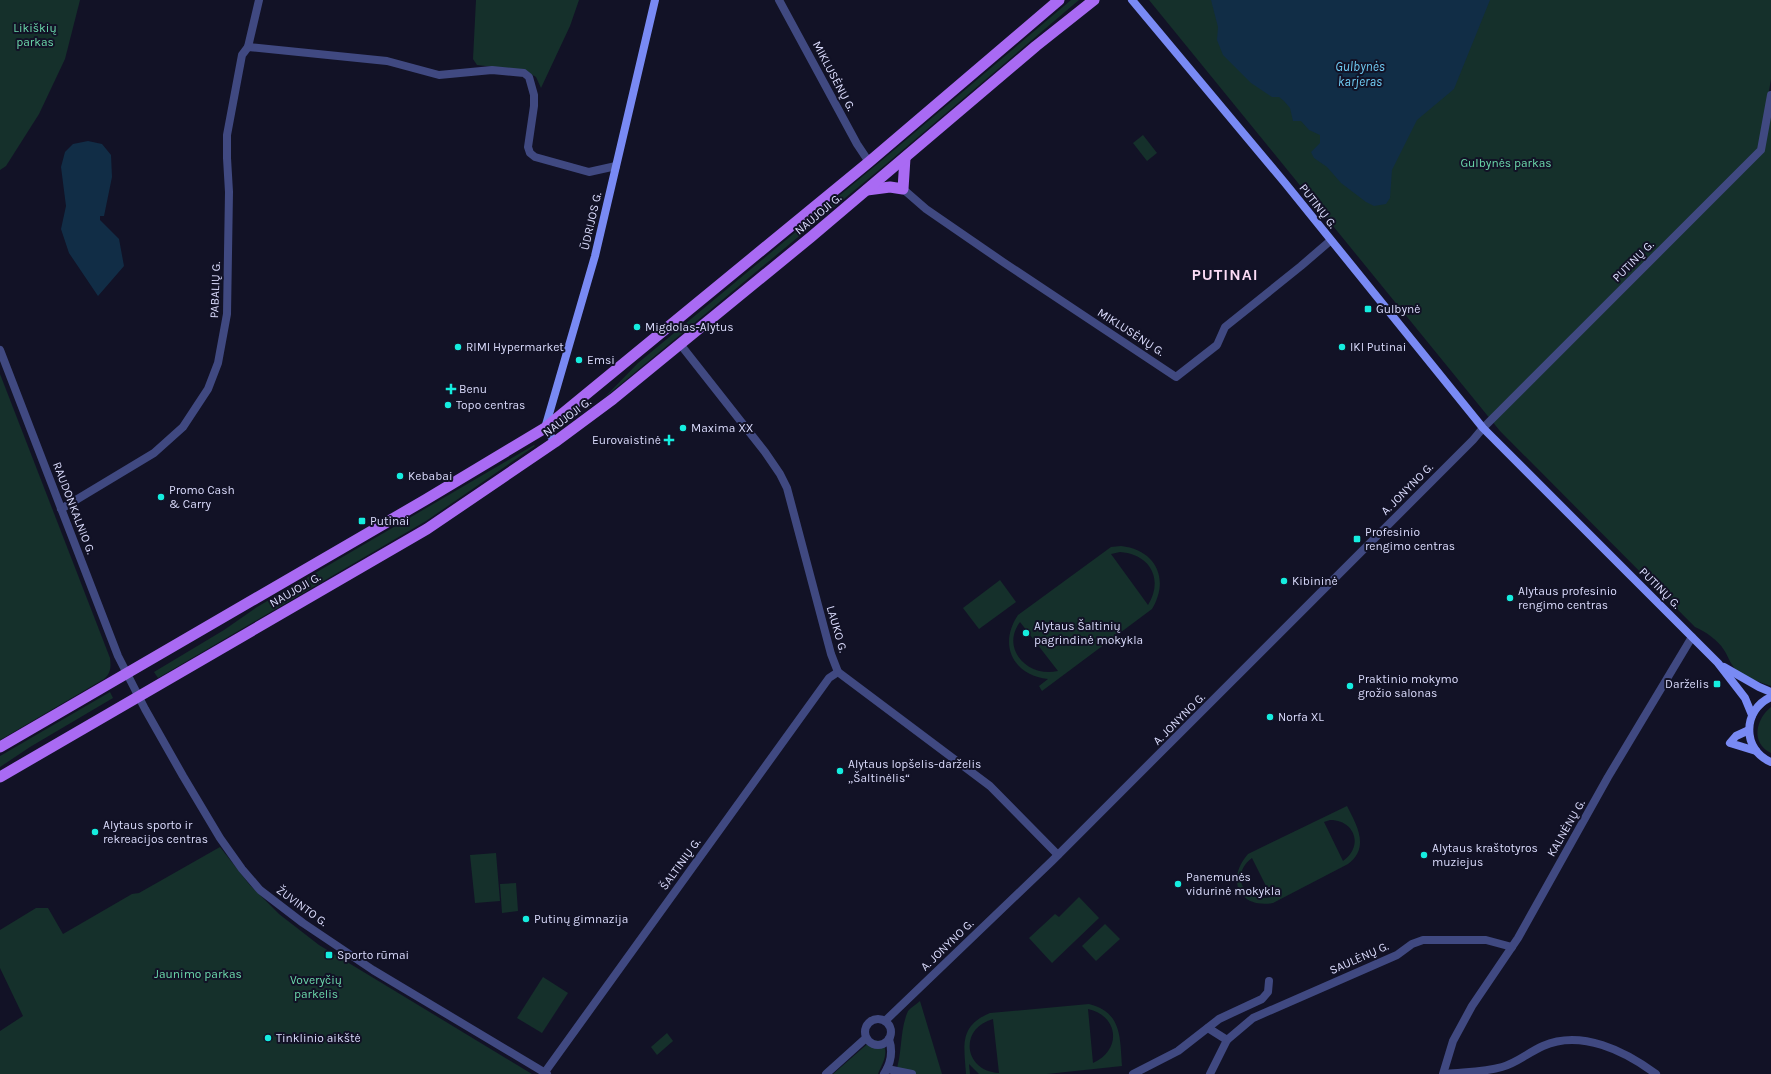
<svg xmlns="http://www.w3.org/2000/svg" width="1771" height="1074" font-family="Karla,sans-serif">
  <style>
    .green { fill: #15302b; fill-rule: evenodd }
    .water { fill: #112d46 }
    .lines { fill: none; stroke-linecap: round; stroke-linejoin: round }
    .minor { stroke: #404981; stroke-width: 8 }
    .tertiary { stroke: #404981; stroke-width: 8 }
    .secondary { stroke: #798af4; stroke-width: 8 }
    .primary { stroke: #a96af3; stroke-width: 11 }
    .poi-dot { fill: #15eddf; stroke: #121226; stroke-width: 1.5 }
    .labels { text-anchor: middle; stroke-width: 4; stroke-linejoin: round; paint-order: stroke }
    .park-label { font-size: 12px; fill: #6bd7aa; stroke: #121226 }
    .street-label { font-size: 12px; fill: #dadbfc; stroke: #121226 }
    .poi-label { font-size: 12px; fill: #dadbfc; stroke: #121226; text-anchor: start }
    .water-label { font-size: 13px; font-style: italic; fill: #70ccf4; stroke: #121226 }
    .district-label { font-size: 16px; font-weight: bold; letter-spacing: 1px; fill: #fcdcf6; stroke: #121226 }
  </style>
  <rect width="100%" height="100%" fill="#121226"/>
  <g class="green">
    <polygon points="0,0 80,0 65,59 39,114 6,166 0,170"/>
    <polygon points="476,0 579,0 570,26 541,88 536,77 526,71 477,65 473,59"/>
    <polygon points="1071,0 1079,0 885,165 604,398 638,363 881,161"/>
    <path d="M 1149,0 L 1771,0 L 1771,79 L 1765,115 L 1771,116 L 1771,686 C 1760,682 1749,679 1740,673 C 1730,666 1730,659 1724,650 C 1718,640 1706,632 1695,627 L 1500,431 Z"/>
    <polygon points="1143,135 1157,153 1147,161 1133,143"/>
    <path d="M 0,374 L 110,658 C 111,667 111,673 104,679 L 0,740 Z"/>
    <polygon points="534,445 535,446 426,521 158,678 154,672 224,630 257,607"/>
    <path d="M 1121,546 C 1156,550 1170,579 1152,609 L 1042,691 L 1039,686 L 1048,679 C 1013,675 998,645 1018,615 L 1111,547 ZM 1120,552 C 1150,554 1164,579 1148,605 L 1111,554 ZM 1020,622 L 1058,671 C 1028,678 1000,649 1020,622 Z"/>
    <polygon points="1000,580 1016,602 979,629 963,608"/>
    <polygon points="110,692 113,698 30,747 0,767 0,756"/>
    <path d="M 1771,707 L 1771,753 C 1750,743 1756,719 1771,707 Z"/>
    <path d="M 1347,806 C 1357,826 1370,847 1348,864 L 1273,903 C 1238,909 1226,879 1248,854 ZM 1330,820 C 1355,820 1364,846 1343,861 L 1324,822 ZM 1252,858 L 1271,896 L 1271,897 C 1244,904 1229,875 1252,858 Z"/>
    <polygon points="220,847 249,884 279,914 319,945 532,1074 0,1074 0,1031 23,1016 0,968 0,930 36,908 48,908 63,934 132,894 139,893"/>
    <polygon points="496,853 500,901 475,903 470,855"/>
    <polygon points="516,883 518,911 502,913 500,884"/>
    <polygon points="1079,897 1099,918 1052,963 1029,938 1055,914 1059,917"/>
    <polygon points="1105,924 1120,939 1096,961 1082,946"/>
    <polygon points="543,977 568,993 542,1033 517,1018"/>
    <path d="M 920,1001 L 942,1074 L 895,1074 C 903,1054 899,1031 908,1011 C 911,1007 917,1004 920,1001 Z"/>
    <path d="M 1089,1004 C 1122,1012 1120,1038 1122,1066 L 1047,1074 L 979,1074 L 969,1064 L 970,1074 L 966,1074 C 964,1045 959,1026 990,1013 ZM 1088,1009 C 1119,1016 1122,1050 1093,1063 ZM 993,1019 L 999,1073 C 963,1071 959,1028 993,1019 Z"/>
    <polygon points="667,1033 673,1041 657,1055 651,1047"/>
    <path d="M 872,1040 L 881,1041 C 890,1052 883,1062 878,1074 L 833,1074 Z"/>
  </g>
  <g class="water">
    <polygon points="1211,0 1490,0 1454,89 1417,120 1392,170 1390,198 1386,204 1374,206 1366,202 1341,183 1327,167 1314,158 1311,152 1320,143 1320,135 1309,130 1301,121 1293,121 1290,108 1284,101 1279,97 1272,97 1251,83 1223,55 1217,40 1218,27"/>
    <polygon points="88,141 102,144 111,155 112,177 104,216 100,216 100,220 119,239 124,266 98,296 69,253 61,229 66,206 61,167 65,152 73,144"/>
  </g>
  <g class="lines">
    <g class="minor">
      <polyline points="779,0 857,144 869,162"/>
      <polyline points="248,47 387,61 439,75 492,70 524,73 529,77 534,95 534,106 528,147 530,153 535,157 589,172 616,166"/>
      <polyline points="903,189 926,209 1003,262 1176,377 1217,345 1225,327 1301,266 1330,241"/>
      <polyline points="680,344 765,452 780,474 787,488 831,654 838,672 990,786 1058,855"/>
      <polyline points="1483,428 1761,150 1771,95"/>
      <polyline points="61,509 154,453 183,427 208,389 218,363 227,314 229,192 227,158 227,135 242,55 248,47 259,0"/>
      <polyline points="1208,1028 1227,1040 1210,1074"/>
      <polyline points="1227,1040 1253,1018 1397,955 1412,944 1423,940 1486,940 1512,947"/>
      <polyline points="887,1069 912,1074"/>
      <polyline points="545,1072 829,678 838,672"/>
      <polyline points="1133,1074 1178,1051 1219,1019 1262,999 1268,992 1269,981"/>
      <polyline points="1443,1074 1453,1041 1472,1006 1518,938 1608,777 1692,637"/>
      <path d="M 1447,1074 C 1465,1072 1485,1072 1502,1067 C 1517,1063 1529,1052 1543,1046 C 1581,1029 1625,1051 1656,1074"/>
    </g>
    <g class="tertiary">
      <polyline points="0,350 118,656 145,709 183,776 220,838 242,869 260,890 303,923 373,970 547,1074"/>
      <circle cx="878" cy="1032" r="13"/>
      <polyline points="885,1021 1052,861 1473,440 1483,428"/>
      <polyline points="826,1074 866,1038"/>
      <path d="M 884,1074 C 891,1063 893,1051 889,1039"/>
    </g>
    <g class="secondary">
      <polyline points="1132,0 1285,183 1483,428 1718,663 1745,698 1752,715"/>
      <polyline points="555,442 545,428 595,256 655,0"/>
      <polyline points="1724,667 1759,687 1771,692"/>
      <path d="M 1771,697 C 1742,710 1742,750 1771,762"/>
      <polyline points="1749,730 1736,736 1730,743 1756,751"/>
    </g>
    <g class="primary">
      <polyline points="867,190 890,187 903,189 905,158"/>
      <polyline points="0,747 425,500 545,428 869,162 1059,0"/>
      <polyline points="0,777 427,529 555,442 613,399 811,237 1036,46 1094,0"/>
    </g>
  </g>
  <g class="poi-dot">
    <rect x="1364" y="305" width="8" height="8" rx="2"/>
    <circle cx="637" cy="327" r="4"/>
    <circle cx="458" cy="347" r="4"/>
    <circle cx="1342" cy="347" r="4"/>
    <circle cx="579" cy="360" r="4"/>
    <path d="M449 383h4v4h4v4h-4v4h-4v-4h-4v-4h4z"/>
    <circle cx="448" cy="405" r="4"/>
    <circle cx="683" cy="428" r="4"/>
    <path d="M667 434h4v4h4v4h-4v4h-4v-4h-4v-4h4z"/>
    <circle cx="400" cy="476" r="4"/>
    <circle cx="161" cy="497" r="4"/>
    <rect x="358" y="517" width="8" height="8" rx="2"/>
    <rect x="1353" y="535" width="8" height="8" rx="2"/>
    <circle cx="1284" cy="581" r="4"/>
    <circle cx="1510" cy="598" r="4"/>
    <circle cx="1026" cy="633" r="4"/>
    <rect x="1713" y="680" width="8" height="8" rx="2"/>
    <circle cx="1350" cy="686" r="4"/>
    <circle cx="1270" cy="717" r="4"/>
    <circle cx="840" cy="771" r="4"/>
    <circle cx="95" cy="832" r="4"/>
    <circle cx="1424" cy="855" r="4"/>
    <circle cx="1178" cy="884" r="4"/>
    <circle cx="526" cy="919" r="4"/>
    <rect x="325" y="951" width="8" height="8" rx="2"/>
    <circle cx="268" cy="1038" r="4"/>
  </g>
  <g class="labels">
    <g class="park-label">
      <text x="35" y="32">Likiškių<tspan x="35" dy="14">parkas</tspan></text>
      <text x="1506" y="167">Gulbynės parkas</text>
      <text x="198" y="978">Jaunimo parkas</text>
      <text x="316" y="984">Voveryčių<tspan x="316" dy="14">parkelis</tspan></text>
    </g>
    <g class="street-label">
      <text transform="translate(834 76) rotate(62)" y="4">MIKLUSĖNŲ G.</text>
      <text transform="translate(1318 206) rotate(52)" y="4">PUTINŲ G.</text>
      <text transform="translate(818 214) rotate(-40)" y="4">NAUJOJI G.</text>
      <text transform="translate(591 221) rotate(-77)" y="4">ŪDRIJOS G.</text>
      <text transform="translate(1633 261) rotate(-45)" y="4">PUTINŲ G.</text>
      <text transform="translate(215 290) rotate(-88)" y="4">PABALIŲ G.</text>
      <text transform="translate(1131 332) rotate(33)" y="4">MIKLUSĖNŲ G.</text>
      <text transform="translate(567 417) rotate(-37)" y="4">NAUJOJI G.</text>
      <text transform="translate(1407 489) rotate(-45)" y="4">A. JONYNO G.</text>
      <text transform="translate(74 508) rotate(69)" y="4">RAUDONKALNIO G.</text>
      <text transform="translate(1660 588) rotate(45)" y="4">PUTINŲ G.</text>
      <text transform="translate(295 590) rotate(-30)" y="4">NAUJOJI G.</text>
      <text transform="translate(837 629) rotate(74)" y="4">LAUKO G.</text>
      <text transform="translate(1179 719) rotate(-45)" y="4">A. JONYNO G.</text>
      <text transform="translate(1566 828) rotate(-60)" y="4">KALNĖNŲ G.</text>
      <text transform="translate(680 864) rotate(-54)" y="4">ŠALTINIŲ G.</text>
      <text transform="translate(302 906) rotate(36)" y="4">ŽUVINTO G.</text>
      <text transform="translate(947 945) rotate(-44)" y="4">A. JONYNO G.</text>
      <text transform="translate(1359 958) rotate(-24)" y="4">SAULĖNŲ G.</text>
    </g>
    <g class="poi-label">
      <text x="1376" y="313">Gulbynė</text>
      <text x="645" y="331">Migdolas-Alytus</text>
      <text x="466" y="351">RIMI Hypermarket</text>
      <text x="1350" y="351">IKI Putinai</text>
      <text x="587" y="364">Emsi</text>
      <text x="459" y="393">Benu</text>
      <text x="456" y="409">Topo centras</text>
      <text x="691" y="432">Maxima XX</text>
      <text x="661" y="444" text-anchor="end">Eurovaistinė</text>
      <text x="408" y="480">Kebabai</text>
      <text x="169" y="494">Promo Cash<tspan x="169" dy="14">&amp; Carry</tspan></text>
      <text x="370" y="525">Putinai</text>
      <text x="1365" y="536">Profesinio<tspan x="1365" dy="14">rengimo centras</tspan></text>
      <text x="1292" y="585">Kibininė</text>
      <text x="1518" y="595">Alytaus profesinio<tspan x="1518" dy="14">rengimo centras</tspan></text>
      <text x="1034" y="630">Alytaus Šaltinių<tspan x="1034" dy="14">pagrindinė mokykla</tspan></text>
      <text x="1358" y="683">Praktinio mokymo<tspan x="1358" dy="14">grožio salonas</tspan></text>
      <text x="1709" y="688" text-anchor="end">Darželis</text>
      <text x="1278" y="721">Norfa XL</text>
      <text x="848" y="768">Alytaus lopšelis-darželis<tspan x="848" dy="14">„Šaltinėlis“</tspan></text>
      <text x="103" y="829">Alytaus sporto ir<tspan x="103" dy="14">rekreacijos centras</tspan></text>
      <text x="1432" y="852">Alytaus kraštotyros<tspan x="1432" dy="14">muziejus</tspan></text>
      <text x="1186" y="881">Panemunės<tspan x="1186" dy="14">vidurinė mokykla</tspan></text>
      <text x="534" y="923">Putinų gimnazija</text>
      <text x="337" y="959">Sporto rūmai</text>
      <text x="276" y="1042">Tinklinio aikštė</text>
    </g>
    <g class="water-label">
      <text x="1360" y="71">Gulbynės<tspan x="1360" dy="15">karjeras</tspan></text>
    </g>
    <g class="district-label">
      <text x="1225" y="280">PUTINAI</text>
    </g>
  </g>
</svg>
